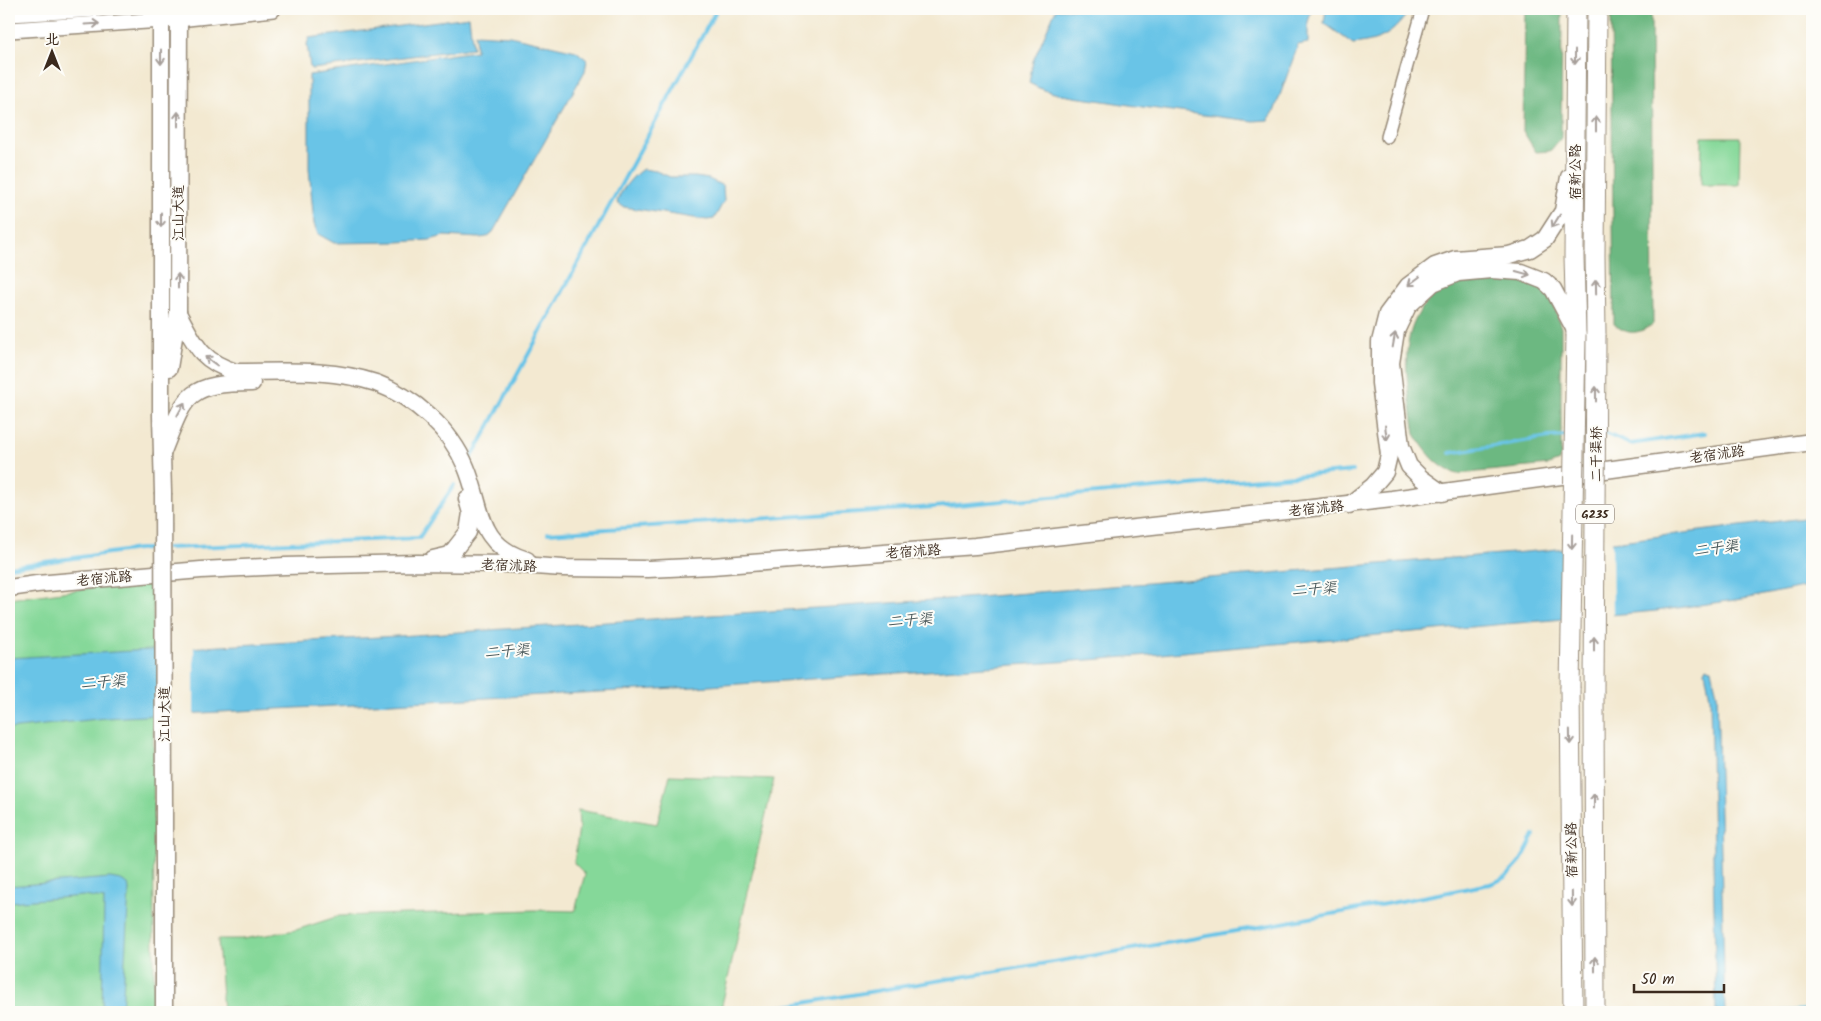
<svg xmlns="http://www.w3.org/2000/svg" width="1821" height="1021" font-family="Kalam,'LXGW WenKai TC',sans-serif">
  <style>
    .green { fill: #85d899; stroke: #60815c }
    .forest { fill: #6cb881; stroke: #547150 }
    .water { fill: #69c4e7; stroke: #527782 }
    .pier { fill: #f3e9d1 }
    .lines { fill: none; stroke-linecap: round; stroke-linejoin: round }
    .stream { stroke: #69c4e7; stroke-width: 4 }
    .minor-casing { stroke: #978a78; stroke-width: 14 }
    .tertiary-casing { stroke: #978a78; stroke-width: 18 }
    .secondary-casing { stroke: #978a78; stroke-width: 19 }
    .trunk-casing { stroke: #978a78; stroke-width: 21 }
    .minor { stroke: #fff; stroke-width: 11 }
    .tertiary { stroke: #fff; stroke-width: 15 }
    .secondary { stroke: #fff; stroke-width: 16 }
    .trunk { stroke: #fff; stroke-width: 19 }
    .secondary-bridge-casing { stroke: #978a78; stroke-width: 19; stroke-linecap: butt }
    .trunk-bridge-casing { stroke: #978a78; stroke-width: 21; stroke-linecap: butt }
    .secondary-bridge { stroke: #fff; stroke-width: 16 }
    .trunk-bridge { stroke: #fff; stroke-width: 19 }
    .oneway { stroke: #a79f9a }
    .labels { text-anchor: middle; stroke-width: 4; stroke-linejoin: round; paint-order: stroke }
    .shield { fill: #fdfcf7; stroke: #75695f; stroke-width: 1 }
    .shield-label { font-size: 12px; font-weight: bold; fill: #3b2a1e }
    .street-label { font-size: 14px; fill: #3b2a1e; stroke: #fdfcf7 }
    .water-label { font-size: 15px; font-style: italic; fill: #49585a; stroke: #fdfcf7 }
  </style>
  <rect width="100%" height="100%" fill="#fdfcf7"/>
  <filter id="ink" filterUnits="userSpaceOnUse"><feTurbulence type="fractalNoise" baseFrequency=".02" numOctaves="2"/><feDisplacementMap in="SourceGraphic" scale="10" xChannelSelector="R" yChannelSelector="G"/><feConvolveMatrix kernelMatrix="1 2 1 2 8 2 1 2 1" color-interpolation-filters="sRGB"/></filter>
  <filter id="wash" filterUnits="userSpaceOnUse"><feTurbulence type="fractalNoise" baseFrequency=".0096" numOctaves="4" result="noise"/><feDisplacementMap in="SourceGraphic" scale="20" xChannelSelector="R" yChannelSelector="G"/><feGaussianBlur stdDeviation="1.12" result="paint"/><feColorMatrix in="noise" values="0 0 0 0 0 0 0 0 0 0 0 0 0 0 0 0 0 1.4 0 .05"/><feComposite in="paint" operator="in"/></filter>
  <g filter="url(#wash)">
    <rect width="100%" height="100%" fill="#f3e9d1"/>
    <g class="green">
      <polygon points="1702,137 1740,137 1739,185 1701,185"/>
      <polygon points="153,580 154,1012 9,1012 9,599"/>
      <polygon points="670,775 774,779 721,1009 707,1012 223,1012 218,939 243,939 296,930 339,916 535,910 575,911 585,874 574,863 579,827 578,810 657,824"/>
    </g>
    <g class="forest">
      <polygon points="1525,9 1562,9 1561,138 1550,151 1536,152 1523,131"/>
      <path d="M 1611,9 L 1651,9 L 1653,324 C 1639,334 1628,336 1614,324 Z"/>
      <path d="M 1484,277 L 1525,281 L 1543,287 L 1553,301 L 1561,328 L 1561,453 L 1559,461 L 1549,465 L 1457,474 C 1438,468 1425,451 1415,434 C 1407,380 1391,321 1447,285 C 1456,279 1473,279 1484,277 Z"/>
    </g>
    <g class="water">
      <path d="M 1056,9 L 1312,9 L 1308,22 L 1308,43 L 1298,45 L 1274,112 L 1268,120 L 1253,121 C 1203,115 1153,109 1103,101 C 1077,97 1051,96 1029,83 L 1033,61 Z"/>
      <path d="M 1326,9 L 1411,9 C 1392,34 1385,40 1353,44 L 1324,23 Z"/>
      <polygon points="469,17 473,48 312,69 310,68 307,44 309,38"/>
      <polygon points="475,34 510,36 576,51 587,60 585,71 493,232 487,237 479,238 444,236 430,240 398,242 334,243 318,234 314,224 309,168 309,75 476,51"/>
      <path d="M 643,169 L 656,171 L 670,177 L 695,177 L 709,179 L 723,186 L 724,201 L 714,219 L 707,220 L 624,207 L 617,203 C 618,193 634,174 643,169 Z"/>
      <polygon points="1812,517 1812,585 1749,598 1656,611 1102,659 695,687 106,718 9,729 9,658 415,635 978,597 1549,550"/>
      <polygon points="1707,667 1711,669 1717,693 1725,1012 1716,1012 1710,698 1705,671"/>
      <polygon points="110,878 121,880 128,884 129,890 122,1012 102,1012 104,899 83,896 9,902 9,886"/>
    </g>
    <g class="pier">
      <polygon points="1612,541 1613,617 1566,622 1566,546"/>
      <polygon points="194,645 194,716 159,718 158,647"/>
    </g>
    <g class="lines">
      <g class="stream">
        <polyline points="1600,433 1604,433 1630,444 1705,433"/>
        <polyline points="1450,453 1549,437 1568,436"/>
        <polyline points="470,459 481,441 717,9"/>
        <polyline points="548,533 934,507 1353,471"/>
        <polyline points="167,548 419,538 454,485"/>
        <polyline points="9,567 138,549 160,549"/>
        <path d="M 752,1012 C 909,984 1068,961 1225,933 C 1314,918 1402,901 1490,884 C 1514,877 1524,858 1534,835"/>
        <polyline points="1774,1012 1812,1010"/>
      </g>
    </g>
  </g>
  <g filter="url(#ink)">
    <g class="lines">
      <g class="minor-casing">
        <polyline id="minor" points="1387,137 1423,9"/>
      </g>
      <g class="tertiary-casing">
        <g id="tertiary">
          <polyline points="9,14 98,9"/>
          <polyline points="9,30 178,19 273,9"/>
        </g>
      </g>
      <g class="secondary-casing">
        <g id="secondary">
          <polyline points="161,9 161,416 163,493"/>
          <path d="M 178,313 C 195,344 200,361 236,372 C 283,372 331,368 376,383 C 414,397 451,430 466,467 C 483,507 476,545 527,560"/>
          <polyline points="169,368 178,313 179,9"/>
          <path d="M 162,454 C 185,396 185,383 252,383"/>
          <polyline points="1442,493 1421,478 1409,466 1401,446 1391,363 1396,331 1408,306 1433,283 1458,273 1491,270 1521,272 1544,281 1553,289 1576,332"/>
          <polyline points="1349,505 1373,486 1385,472 1389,455 1380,383 1380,342 1387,314 1408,286 1435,266 1455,259 1509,255 1530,249 1545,239 1563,211 1569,177"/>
          <polyline points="433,559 450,555 468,532 471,513 467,499"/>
          <polyline points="9,588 37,584 201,570 285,566 417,563 506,564 563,568 648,569 712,566 975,546 1392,499 1812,442"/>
          <polyline points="164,1012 164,811"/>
        </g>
      </g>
      <g class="trunk-casing">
        <g id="trunk">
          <polyline points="1576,9 1574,256 1576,335"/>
          <polyline points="1596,335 1595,255 1597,9"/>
          <polyline points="1570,688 1573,1012"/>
          <polyline points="1594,693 1595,1012"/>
        </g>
      </g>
      <use href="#minor" class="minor"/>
      <use href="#tertiary" class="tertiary"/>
      <use href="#secondary" class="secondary"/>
      <use href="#trunk" class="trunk"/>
      <g class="secondary-bridge-casing">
        <polyline id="secondary-bridge" points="163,493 164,811"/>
      </g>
      <g class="trunk-bridge-casing">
        <g id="trunk-bridge">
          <polyline points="1570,688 1576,335"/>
          <polyline points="1594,693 1596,335"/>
        </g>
      </g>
      <use href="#secondary-bridge" class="secondary-bridge"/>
      <use href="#trunk-bridge" class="trunk-bridge"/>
    </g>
    <defs><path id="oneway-shaft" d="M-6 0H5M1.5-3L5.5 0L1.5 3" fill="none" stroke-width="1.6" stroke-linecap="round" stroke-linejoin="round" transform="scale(1.25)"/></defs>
    <g class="oneway">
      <use href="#oneway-shaft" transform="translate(92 24) rotate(-3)"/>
      <use href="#oneway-shaft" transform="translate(161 57) rotate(90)"/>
      <use href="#oneway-shaft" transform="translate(1575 57) rotate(90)"/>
      <use href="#oneway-shaft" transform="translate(178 119) rotate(-90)"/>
      <use href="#oneway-shaft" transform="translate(1596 124) rotate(-90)"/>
      <use href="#oneway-shaft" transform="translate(161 220) rotate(90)"/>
      <use href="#oneway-shaft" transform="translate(1556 221) rotate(122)"/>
      <use href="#oneway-shaft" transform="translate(1523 273) rotate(15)"/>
      <use href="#oneway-shaft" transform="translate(178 281) rotate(-90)"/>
      <use href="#oneway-shaft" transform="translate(1414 281) rotate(143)"/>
      <use href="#oneway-shaft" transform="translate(1596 287) rotate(-91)"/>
      <use href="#oneway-shaft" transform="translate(1394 340) rotate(-80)"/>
      <use href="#oneway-shaft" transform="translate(211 361) rotate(-144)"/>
      <use href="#oneway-shaft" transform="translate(1596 394) rotate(-90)"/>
      <use href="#oneway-shaft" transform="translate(181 409) rotate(-61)"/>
      <use href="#oneway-shaft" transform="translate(1386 433) rotate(83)"/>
      <use href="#oneway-shaft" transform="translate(1572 542) rotate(91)"/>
      <use href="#oneway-shaft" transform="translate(1594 644) rotate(-90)"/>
      <use href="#oneway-shaft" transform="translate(1570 737) rotate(89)"/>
      <use href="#oneway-shaft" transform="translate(1594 801) rotate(-90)"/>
      <use href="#oneway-shaft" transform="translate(1572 899) rotate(89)"/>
      <use href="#oneway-shaft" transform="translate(1595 964) rotate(-90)"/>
    </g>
  </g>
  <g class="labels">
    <rect class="shield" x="1576" y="504.5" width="38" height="19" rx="4"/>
    <g class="shield-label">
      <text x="1595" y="518">G235</text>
    </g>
    <g class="street-label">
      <text transform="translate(1575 172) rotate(-90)" y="5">宿新公路</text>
      <text transform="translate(178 213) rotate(-90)" y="5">江山大道</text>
      <text transform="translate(1596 454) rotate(-90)" y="5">二干渠桥</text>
      <text transform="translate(1717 454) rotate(-8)" y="5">老宿沭路</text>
      <text transform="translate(1316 508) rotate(-6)" y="5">老宿沭路</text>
      <text transform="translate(913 551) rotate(-4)" y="5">老宿沭路</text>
      <text transform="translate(509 565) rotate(2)" y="5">老宿沭路</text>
      <text transform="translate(104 578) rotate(-5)" y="5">老宿沭路</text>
      <text transform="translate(164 714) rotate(-90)" y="5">江山大道</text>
      <text transform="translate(1571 850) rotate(-91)" y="5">宿新公路</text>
    </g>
    <g class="water-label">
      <text transform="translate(1716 548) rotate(-7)" y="5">二干渠</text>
      <text transform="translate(1314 589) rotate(-4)" y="5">二干渠</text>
      <text transform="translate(910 620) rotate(-4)" y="5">二干渠</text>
      <text transform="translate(507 651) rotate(-4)" y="5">二干渠</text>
      <text transform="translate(103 682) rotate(-4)" y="5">二干渠</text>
    </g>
  </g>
  <rect width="1821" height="1021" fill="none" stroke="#fdfcf7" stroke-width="30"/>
  <g transform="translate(52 52)" stroke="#fdfcf7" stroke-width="4" paint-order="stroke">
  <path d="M0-4L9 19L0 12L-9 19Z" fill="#3b2a1e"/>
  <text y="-8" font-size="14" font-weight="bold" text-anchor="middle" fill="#3b2a1e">北</text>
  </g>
  <path d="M1634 984v8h90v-8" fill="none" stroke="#3b2a1e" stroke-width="2.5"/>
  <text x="1641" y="984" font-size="15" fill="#3b2a1e" stroke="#fdfcf7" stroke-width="4" paint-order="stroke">50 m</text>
</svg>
